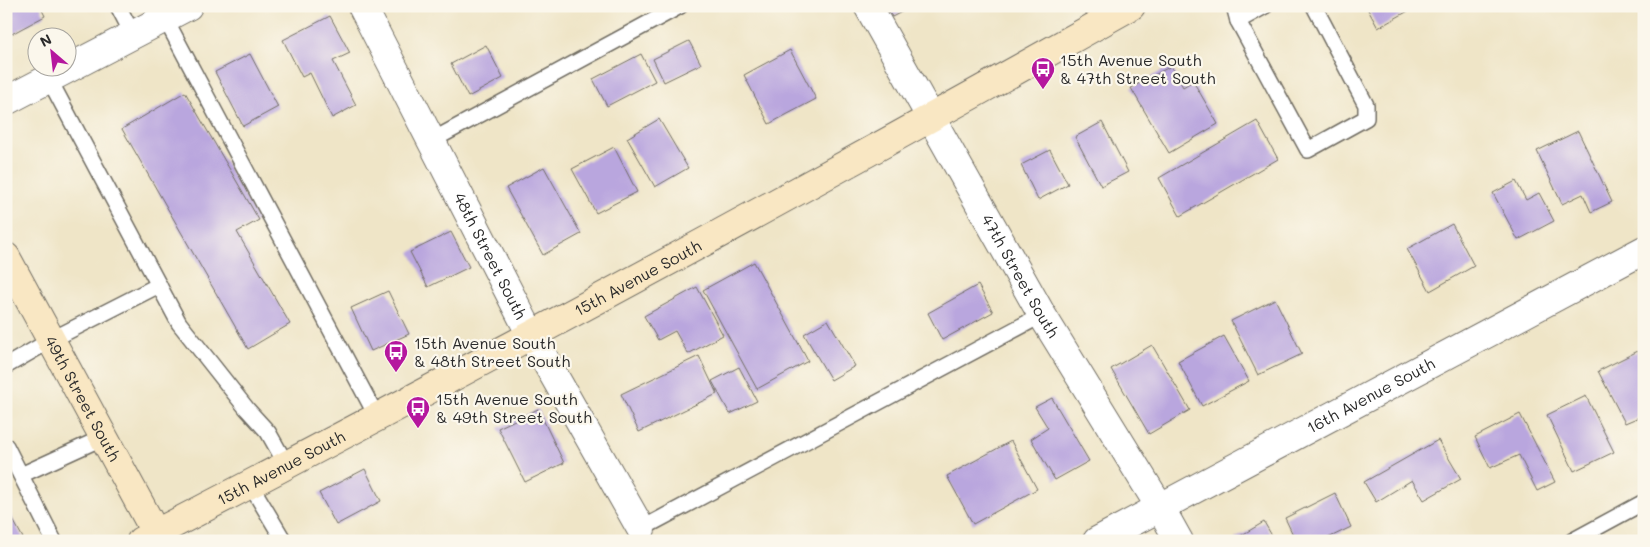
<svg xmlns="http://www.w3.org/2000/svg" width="1650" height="547" font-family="Mali,sans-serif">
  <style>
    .building { fill: #b9a6de }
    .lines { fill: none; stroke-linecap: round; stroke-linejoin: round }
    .lane-casing { stroke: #706c62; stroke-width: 18 }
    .street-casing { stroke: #706c62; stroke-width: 30 }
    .secondary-casing { stroke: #706c62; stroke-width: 30 }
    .lane { stroke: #fff; stroke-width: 15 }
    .street { stroke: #fff; stroke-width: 28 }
    .secondary { stroke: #f9e7c3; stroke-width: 28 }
    .labels { text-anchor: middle; stroke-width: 4.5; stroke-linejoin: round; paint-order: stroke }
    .poi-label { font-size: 16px; fill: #2b2b2b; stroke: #fbf7ec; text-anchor: start }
    .street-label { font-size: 16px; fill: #2b2b2b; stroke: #fbf7ec }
  </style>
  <rect width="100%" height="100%" fill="#fbf7ec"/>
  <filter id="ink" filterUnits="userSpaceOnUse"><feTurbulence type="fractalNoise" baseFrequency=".02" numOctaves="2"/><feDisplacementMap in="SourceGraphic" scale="10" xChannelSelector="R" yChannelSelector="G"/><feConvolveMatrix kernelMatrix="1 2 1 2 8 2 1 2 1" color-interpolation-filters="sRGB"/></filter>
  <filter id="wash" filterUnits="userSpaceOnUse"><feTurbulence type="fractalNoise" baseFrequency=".0096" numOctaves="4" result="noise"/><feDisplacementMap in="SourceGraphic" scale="20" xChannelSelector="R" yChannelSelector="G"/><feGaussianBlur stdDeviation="1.12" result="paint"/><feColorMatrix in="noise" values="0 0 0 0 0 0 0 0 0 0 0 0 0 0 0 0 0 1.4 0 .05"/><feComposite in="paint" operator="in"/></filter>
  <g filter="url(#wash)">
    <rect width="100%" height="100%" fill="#efe5c7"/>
    <g id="blocks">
      <g class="building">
        <polygon points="6,6 40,6 45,16 6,37"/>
        <polygon points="886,6 913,6 892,17"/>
        <polygon points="1366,6 1417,6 1378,28"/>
        <polygon points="330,16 350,53 333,61 356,105 332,118 310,73 302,77 283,40"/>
        <polygon points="689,41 701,64 664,82 653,59"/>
        <polygon points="486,45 503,78 468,97 451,64"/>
        <polygon points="790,50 816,99 769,124 744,75"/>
        <polygon points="250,54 278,107 243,126 215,72"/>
        <polygon points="641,54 655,81 607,106 593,79"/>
        <polygon points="1171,66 1183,87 1193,81 1218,124 1169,153 1131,88"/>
        <polygon points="185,92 259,220 237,232 290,324 248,349 122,129"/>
        <polygon points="659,119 688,168 655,187 627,138"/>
        <polygon points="1257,121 1278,159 1180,216 1159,178"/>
        <polygon points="1102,122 1128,172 1101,186 1075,137"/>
        <polygon points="1578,131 1612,202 1591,212 1583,194 1562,204 1537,151"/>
        <polygon points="614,147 637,192 596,213 572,169"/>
        <polygon points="1050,150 1068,184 1038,200 1021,165"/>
        <polygon points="544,167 581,234 543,255 506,188"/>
        <polygon points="1516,181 1526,200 1539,193 1554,221 1518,240 1493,193"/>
        <polygon points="1452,224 1474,266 1430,291 1407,249"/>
        <polygon points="451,232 469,267 428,287 410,252"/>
        <polygon points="754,262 808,361 757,389 703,290"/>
        <polygon points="978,285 993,312 942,340 928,313"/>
        <polygon points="697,287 723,335 688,354 675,331 658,340 644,316"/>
        <polygon points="388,291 409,334 371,351 351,308"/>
        <polygon points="1275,299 1302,354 1258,375 1231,321"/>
        <polygon points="828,320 855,366 831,380 804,334"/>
        <polygon points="1224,336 1249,381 1202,406 1178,361"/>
        <polygon points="1152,345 1190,410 1149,434 1111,369"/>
        <polygon points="1638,351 1644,363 1644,415 1625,423 1598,371"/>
        <polygon points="699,356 717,394 639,432 621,394"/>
        <polygon points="739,367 757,401 730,414 712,381"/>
        <polygon points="1586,396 1614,452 1574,471 1547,415"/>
        <polygon points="1052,398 1089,461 1055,480 1031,439 1048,428 1035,407"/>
        <polygon points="538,409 564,463 525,482 498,428"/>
        <polygon points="1520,414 1555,482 1537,491 1519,455 1490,468 1475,437"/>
        <polygon points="1438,440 1461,479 1424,500 1412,480 1376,502 1364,482"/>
        <polygon points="1011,441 1037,489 973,524 947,476"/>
        <polygon points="365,469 381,501 336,525 319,493"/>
        <polygon points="1335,493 1351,527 1322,541 1296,541 1285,518"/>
        <polygon points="6,507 23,538 18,541 6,541"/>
        <polygon points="1264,522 1275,541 1237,541 1235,539"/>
      </g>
    </g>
  </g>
  <g filter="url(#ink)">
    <use href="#blocks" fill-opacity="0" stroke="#706c62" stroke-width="1"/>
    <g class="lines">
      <g class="lane-casing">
        <g id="lane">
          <polyline points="118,6 133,35"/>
          <polyline points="1234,6 1238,21 1308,150 1366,118 1366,105 1314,6"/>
          <polyline points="165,18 377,417"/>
          <polyline points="1238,21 1265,6"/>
          <polyline points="49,79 179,323 247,409 268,432 286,464"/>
          <polyline points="431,141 680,6"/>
          <polyline points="6,366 51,340 159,285"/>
          <polyline points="6,446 54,541"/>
          <polyline points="21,475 104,437"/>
          <polyline points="250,484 284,541"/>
          <polyline points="641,529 1042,315"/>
          <polyline points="1572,541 1644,502"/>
        </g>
      </g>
      <g class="street-casing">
        <g id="street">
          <path id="s1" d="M 362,6 L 531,335 L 641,529"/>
          <path id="s2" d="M 868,6 L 1042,315 L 1160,507 L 1179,541"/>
          <polyline points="6,101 188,6"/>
          <path id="s3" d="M 1097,541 L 1644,250"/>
        </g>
      </g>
      <g class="secondary-casing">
        <g id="secondary">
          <path id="s4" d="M 6,257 L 160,541"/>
          <path id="s5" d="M 141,541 C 474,368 804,190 1131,6"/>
        </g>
      </g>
      <use href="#lane" class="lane"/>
      <use href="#street" class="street"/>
      <use href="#secondary" class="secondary"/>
    </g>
  </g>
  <defs>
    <g id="bus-pin" transform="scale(1.25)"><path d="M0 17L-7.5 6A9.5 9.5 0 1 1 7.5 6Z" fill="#b5179e" stroke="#fbf7ec"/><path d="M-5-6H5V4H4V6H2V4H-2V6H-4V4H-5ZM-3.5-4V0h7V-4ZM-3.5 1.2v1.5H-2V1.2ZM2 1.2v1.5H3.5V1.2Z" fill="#fff"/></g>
  </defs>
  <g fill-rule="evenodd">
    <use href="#bus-pin" x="1043" y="69"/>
    <use href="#bus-pin" x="396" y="352"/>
    <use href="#bus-pin" x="418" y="408"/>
  </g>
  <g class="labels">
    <g class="poi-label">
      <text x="1060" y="66">15th Avenue South<tspan x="1060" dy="18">&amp; 47th Street South</tspan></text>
      <text x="414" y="349">15th Avenue South<tspan x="414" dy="18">&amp; 48th Street South</tspan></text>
      <text x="436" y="405">15th Avenue South<tspan x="436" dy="18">&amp; 49th Street South</tspan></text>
    </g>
    <g class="street-label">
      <text dy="6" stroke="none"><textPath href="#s1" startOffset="281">48th Street South</textPath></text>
      <text dy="6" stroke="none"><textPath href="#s2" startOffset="310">47th Street South</textPath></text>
      <text dy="6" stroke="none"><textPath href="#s5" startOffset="562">15th Avenue South</textPath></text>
      <text dy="6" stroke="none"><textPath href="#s3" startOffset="310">16th Avenue South</textPath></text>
      <text dy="6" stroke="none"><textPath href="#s4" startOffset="161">49th Street South</textPath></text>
      <text dy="6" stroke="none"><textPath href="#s5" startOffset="158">15th Avenue South</textPath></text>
    </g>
  </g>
  <rect width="1650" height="547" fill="none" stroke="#fbf7ec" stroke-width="25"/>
  <g transform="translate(52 52) rotate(332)"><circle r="24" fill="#fbf7ec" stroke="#a8a59f"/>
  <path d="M0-4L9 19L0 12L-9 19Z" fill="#b5179e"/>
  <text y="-8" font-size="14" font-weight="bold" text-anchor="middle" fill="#2b2b2b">N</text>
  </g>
</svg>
